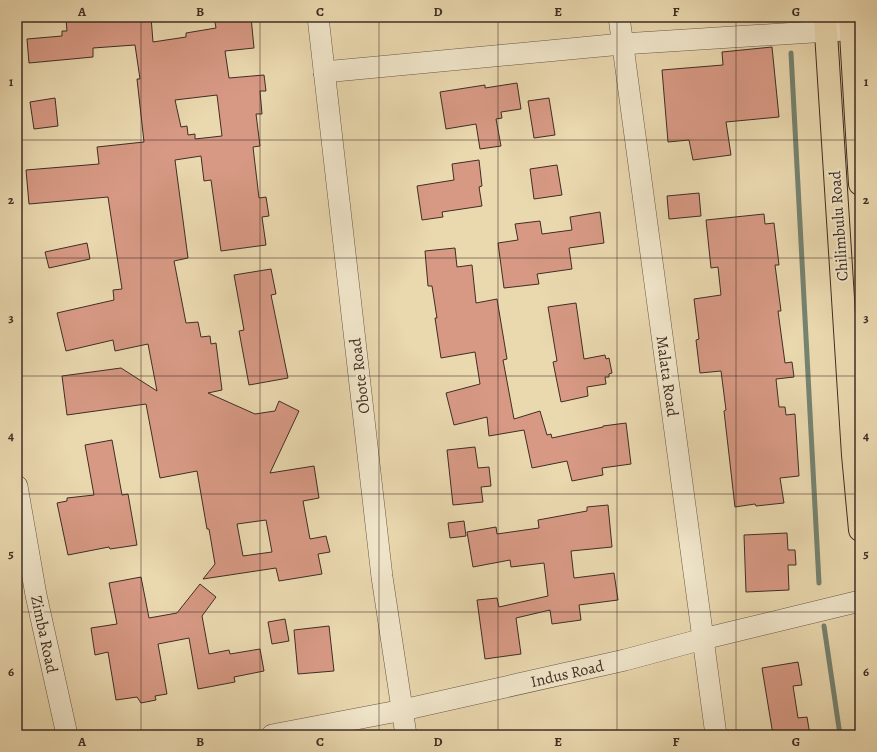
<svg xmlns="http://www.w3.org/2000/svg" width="877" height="752" font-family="Alegreya,serif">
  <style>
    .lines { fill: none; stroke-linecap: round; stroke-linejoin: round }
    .stream { stroke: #758371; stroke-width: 5 }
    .building { fill: #d79984; stroke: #3f2e24; fill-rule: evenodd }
    .minor-casing { stroke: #6a5847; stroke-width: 22 }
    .major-casing { stroke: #3f2e24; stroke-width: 24 }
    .minor { stroke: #f1e6cb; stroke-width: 21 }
    .major { stroke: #ead8af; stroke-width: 22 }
    .grid { fill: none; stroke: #3f2e24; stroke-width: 1; stroke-opacity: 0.55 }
    .labels { text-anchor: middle; stroke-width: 4; stroke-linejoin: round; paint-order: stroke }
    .street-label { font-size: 16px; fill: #3f2e24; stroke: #f1e6cb }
    .neatline { fill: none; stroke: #3f2e24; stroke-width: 1.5 }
    .grid-label { font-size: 13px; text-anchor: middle; font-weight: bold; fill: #3f2e24 }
  </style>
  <rect width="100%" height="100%" fill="#ead8af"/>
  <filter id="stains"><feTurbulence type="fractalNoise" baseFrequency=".005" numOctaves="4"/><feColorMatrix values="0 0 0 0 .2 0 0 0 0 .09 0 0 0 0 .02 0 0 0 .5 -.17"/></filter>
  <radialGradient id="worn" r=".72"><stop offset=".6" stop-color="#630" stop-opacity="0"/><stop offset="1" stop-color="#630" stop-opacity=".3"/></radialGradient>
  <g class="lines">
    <g class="stream">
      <polyline points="789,17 790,18"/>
      <polyline points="791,53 819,583"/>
      <polyline points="824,626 840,735"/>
    </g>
  </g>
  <g class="building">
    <path d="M 94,17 L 151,17 L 153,42 L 186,37 L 186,33 L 216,28 L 214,17 L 251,17 L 254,48 L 225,51 L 229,78 L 264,75 L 266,91 L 260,91 L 262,114 L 256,114 L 260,146 L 253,147 L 259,198 L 266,197 L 269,216 L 262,217 L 266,245 L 221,251 L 211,180 L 204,181 L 201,156 L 175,160 L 188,258 L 174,261 L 186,323 L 198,322 L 201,337 L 210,336 L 211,344 L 216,343 L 222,390 L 208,393 L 255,414 L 275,411 L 279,401 L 299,411 L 270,473 L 314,466 L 319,498 L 303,501 L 310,539 L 326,536 L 330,552 L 318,554 L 322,574 L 279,581 L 276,568 L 203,579 L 215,564 L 209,529 L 207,529 L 197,471 L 160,478 L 146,404 L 67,415 L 62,376 L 121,368 L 157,391 L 148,344 L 115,351 L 113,340 L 66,351 L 57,313 L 114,300 L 113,290 L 122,289 L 108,197 L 29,204 L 26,170 L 99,164 L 97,147 L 144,142 L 137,79 L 140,79 L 135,45 L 93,48 L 93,57 L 29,63 L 27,39 L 62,36 L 62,31 L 67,31 L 66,19 ZM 217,95 L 222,136 L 195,139 L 195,134 L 188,135 L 187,126 L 181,127 L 175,100 ZM 266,520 L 272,552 L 243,556 L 237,524 Z"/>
    <polygon points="772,47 779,117 726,122 731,155 693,160 689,140 668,142 662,70 723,65 722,52"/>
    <polygon points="517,83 521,109 501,112 502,118 496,119 501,146 480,149 476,124 446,129 440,92 485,85 485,88"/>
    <polygon points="55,98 58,126 34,129 30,102"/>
    <polygon points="549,98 555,135 534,138 528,101"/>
    <polygon points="479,160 482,186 479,187 482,206 442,212 443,217 422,220 417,186 454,180 452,164"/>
    <polygon points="557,165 562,195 534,199 530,169"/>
    <polygon points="699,193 701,216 669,219 667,196"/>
    <polygon points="600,212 604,243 569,248 572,269 537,274 539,284 504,288 498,243 518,240 515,224 540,221 542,234 572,230 570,217"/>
    <polygon points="764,214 765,224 774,223 779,265 775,265 781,311 778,311 785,363 792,362 794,377 776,379 779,407 785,407 786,415 795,414 799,476 780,478 784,503 756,506 755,504 735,507 724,411 726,410 721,371 700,373 696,340 699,339 694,299 721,295 718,267 711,268 706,220"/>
    <polygon points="87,243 90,259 49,268 45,252"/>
    <polygon points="455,248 457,267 472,265 476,303 497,299 507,359 503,360 514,419 540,411 547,435 551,434 552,438 603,427 603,426 626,423 631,464 602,468 603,475 572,481 567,461 532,468 524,430 489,436 487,417 454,425 446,393 480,384 475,352 441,358 435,318 437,318 432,286 428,286 425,251"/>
    <polygon points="271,269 276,294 271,295 288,378 249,385 239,331 244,330 234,275"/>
    <polygon points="576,303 584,359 605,355 606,359 609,358 612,373 609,374 609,377 605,377 606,384 587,387 588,396 561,402 553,362 557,361 548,307"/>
    <polygon points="112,440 122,495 128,494 137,545 110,549 109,547 68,555 57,503 67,501 67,498 94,495 85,445"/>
    <polygon points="475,447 478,468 489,467 491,486 481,487 483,502 453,505 447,450"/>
    <polygon points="608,505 612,547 571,551 574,578 614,573 618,600 579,605 581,620 552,624 550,610 516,618 521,654 485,659 477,600 497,598 499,607 548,596 544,563 511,567 510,560 473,567 467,532 496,527 497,534 539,528 538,520 587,511 587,507"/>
    <polygon points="464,521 466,536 450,538 448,523"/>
    <polygon points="787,533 788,550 795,550 796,565 788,565 789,590 746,592 744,535"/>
    <polygon points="141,577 149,618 177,613 200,584 216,597 202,616 209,654 229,650 230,654 260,649 264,671 234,677 235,682 198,689 189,638 158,644 167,694 155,696 156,700 141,703 137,697 116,700 108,652 95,655 91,628 117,624 109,583"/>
    <polygon points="285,619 289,641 272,644 268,622"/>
    <polygon points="329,626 334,671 298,674 294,630"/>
    <polygon points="798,662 802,685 793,686 798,718 807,717 810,735 773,735 762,668"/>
  </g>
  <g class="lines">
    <g class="minor-casing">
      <g id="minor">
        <polyline points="318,17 382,577 406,735"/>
        <polyline points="619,17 716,735"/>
        <polyline points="324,72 622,44 860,29"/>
        <polyline points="17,486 36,595 67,735"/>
        <polyline points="272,735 403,710 625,660 703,639 860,601"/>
      </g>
    </g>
    <g class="major-casing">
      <g id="major">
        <polyline points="825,17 853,455 860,530"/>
        <polyline points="850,17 860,184"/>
      </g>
    </g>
    <use href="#minor" class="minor"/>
    <use href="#major" class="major"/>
  </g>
  <path class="grid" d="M 141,17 L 141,735M 260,17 L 260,735M 379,17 L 379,735M 498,17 L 498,735M 617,17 L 617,735M 736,17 L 736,735M 17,140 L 860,140M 17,258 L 860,258M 17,376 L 860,376M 17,494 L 860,494M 17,612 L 860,612"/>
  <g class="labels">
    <g class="street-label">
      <text transform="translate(838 226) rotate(-94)" y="6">Chilimbulu Road</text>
      <text transform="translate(359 376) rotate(-97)" y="6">Obote Road</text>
      <text transform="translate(668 376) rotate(82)" y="6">Malata Road</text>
      <text transform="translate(45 634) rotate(78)" y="6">Zimba Road</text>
      <text transform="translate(567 673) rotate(-13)" y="6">Indus Road</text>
    </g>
  </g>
  <rect width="877" height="752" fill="none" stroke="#ead8af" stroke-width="44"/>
  <rect x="22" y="22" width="833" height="708" class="neatline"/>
  <g class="grid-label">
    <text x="82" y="16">A</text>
    <text x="200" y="16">B</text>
    <text x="320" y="16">C</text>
    <text x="438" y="16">D</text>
    <text x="558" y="16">E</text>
    <text x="676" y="16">F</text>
    <text x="796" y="16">G</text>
    <text x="11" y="86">1</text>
    <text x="866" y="86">1</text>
    <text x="11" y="204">2</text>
    <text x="866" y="204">2</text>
    <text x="11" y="322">3</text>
    <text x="866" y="322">3</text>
    <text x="11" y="440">4</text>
    <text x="866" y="440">4</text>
    <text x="11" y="558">5</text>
    <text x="866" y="558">5</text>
    <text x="11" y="676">6</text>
    <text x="866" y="676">6</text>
    <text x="82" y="746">A</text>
    <text x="200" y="746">B</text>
    <text x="320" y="746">C</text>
    <text x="438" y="746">D</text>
    <text x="558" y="746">E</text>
    <text x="676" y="746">F</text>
    <text x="796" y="746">G</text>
  </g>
  <rect width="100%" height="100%" filter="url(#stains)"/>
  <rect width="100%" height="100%" fill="url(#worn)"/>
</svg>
